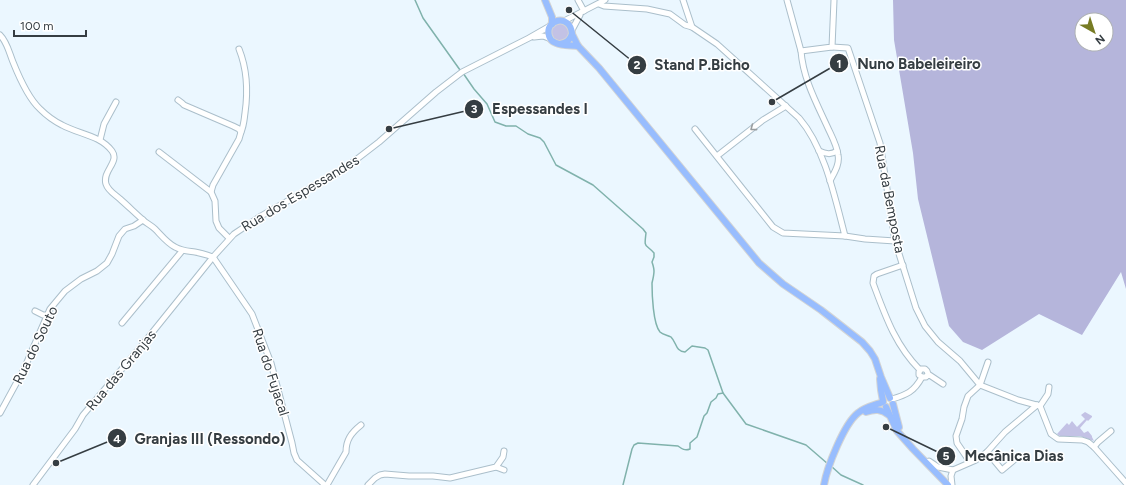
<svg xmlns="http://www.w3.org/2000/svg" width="1126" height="485" font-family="Figtree,sans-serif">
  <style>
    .green { fill: #c3c2e5 }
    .forest { fill: #b5b5db; fill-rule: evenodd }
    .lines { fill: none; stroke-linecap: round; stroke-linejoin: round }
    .stream { stroke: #80b2ac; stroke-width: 1.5 }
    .minor-casing { stroke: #abbfcb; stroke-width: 7 }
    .major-casing { stroke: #d3d4d5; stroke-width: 8 }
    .minor { stroke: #fff; stroke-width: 5 }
    .major { stroke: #98bdfe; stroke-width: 6 }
    .oneway { stroke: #9a9ea0 }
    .labels { text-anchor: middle; stroke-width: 3; stroke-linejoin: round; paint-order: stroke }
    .street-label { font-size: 14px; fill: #353d42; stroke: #fff }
    .leader { fill: none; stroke: #353d42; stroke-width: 1.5 }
    .callout-dot { fill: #353d42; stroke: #fff; stroke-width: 1.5 }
    .mark-label { font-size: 12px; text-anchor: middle; font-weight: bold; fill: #fff }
    .callout-label { font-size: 15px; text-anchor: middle; font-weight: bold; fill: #353d42; stroke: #fff; stroke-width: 3; stroke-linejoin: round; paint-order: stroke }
  </style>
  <rect width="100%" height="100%" fill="#ebf7ff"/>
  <g class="green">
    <circle cx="560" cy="32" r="9"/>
    <polygon points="1085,412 1092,416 1092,417 1088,421 1087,420 1080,428 1084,433 1088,431 1092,436 1092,437 1094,441 1080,436 1060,436 1057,434 1067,423 1069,425 1072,421 1077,427 1085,419 1081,415"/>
  </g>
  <path class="forest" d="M 893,0 L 1126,0 L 1126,289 L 1121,272 L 1082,335 L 1039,314 L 982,350 L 963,342 L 949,326 L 918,199 L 913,153 L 894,40 ZM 1082,20 L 1106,20 L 1106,44 L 1082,44 Z"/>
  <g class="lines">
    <g class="stream">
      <polyline points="415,0 423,18 460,70"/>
      <path d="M 463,73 L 474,89 L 487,104 L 495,122 L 506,126 L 516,126 L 528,134 L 540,138 L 544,142 L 556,165 L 593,185 L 643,229 L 646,233 C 644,249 645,243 654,253 L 654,257 L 652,262 C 653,265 654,268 654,271 C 654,275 653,279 652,283 C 652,294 653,324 660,332 C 663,335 668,335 671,337 C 677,343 675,351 685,352 L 692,346 L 705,348 L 708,350 L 723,393 L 746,424 L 806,445 L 828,464"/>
      <polyline points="831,466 841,475 863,485"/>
      <path d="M 623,485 L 632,449 L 634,445 L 638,443 L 678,446 C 682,449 685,451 690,449 L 690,443 L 697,437 L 704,416 L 707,413 L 711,402 L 716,398 L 718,394 L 723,393"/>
    </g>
    <g class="minor-casing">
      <g id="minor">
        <polyline points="578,0 584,11"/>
        <polyline points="683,0 692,27"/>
        <path d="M 787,0 L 801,51 C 803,78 816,102 827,126 C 831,135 837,145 838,155 C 840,164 834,173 830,181"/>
        <path d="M 599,4 L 604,6 L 647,9 L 670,14 L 685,25 L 692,27 L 717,44 L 799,118 C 825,148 835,198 845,236 L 783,233 L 773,227 L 695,129"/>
        <polyline points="564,21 605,0"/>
        <polyline points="572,30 580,15"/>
        <path d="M 0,35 C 7,42 9,52 13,62 C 19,77 28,98 40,109 C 46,115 54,121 62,125 C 78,134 100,135 112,151 C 120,162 102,171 106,184 C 108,191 116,195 120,199 C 128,206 135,213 143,220 C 146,223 151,225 155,229 C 161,235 167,243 175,247 C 182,251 188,251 195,252 C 201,253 207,255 213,257"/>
        <polyline points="534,37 543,36 551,39"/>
        <polyline points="832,47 848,48 880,143 895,241 916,308 925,326 938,342 960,361 980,385 1018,400 1040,406"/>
        <path d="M 239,49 C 247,69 248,92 245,113 C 244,120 244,125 241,132"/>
        <polyline points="801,51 832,47 834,0"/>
        <polyline points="178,100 182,103 184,105 233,126 239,129 241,132 239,139 213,185 211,192"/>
        <polyline points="100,140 104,124 116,102"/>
        <path d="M 819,151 C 826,154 831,155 837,151"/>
        <polyline points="159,152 211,192 215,201 216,221 219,228 229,238"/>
        <polyline points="717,156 763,120 786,106"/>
        <polyline points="845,236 865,239 895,241"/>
        <polyline points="213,257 252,314 271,363 292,443 294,453 297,460 325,485"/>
        <path d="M 903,265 L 877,274 L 874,276 L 873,283 C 885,315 895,345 920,370"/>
        <polyline points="35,311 43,315 48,315"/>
        <polyline points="122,323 182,251"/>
        <polyline points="928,374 926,377 922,377 919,375 919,372 921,369 925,369 927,371 928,374 943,384"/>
        <path d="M 892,399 C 906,395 914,392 922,377"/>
        <polyline points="1040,406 1051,434 1058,439 1082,440 1088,442 1094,447 1126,483"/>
        <polyline points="1040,406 1048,394 1049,387"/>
        <polyline points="0,413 24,369 50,309 65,291 81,279 97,271 107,263 112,254 119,236 125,229 134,226 143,220"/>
        <polyline points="1094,447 1098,442 1111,431"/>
        <polyline points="987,452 1002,470 1014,460"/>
        <polyline points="926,462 929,461 938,467 953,470 976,460 987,452 1005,432 1037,405"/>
        <polyline points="970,462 957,443 956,436 962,419 964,407 968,396 980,385 988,362"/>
        <polyline points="496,467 504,470"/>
        <polyline points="33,485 75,429 83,415 143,344 213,257 234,234 261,216 344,169 379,142 436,92 462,72 529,38 550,26"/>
        <path d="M 327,485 L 346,452 C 346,440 351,433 361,425"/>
        <polyline points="368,485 375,478 380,475 385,474 409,476 433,476 450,478 496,467 503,457 504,451"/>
        <polyline points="952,485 951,476 953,470"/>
      </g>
    </g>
    <g class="major-casing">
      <g id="major">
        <polyline points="545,0 552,17 552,24"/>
        <polyline points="572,34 578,46 599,68 759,263 783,284 821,310 862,342 870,351 875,359 881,377 890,398"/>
        <path d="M 560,44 C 567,43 570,40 572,34 C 571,13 544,19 549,36 C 550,39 553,42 556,43 C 562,46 571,45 578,46"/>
        <polyline points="880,379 881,390 883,401"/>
        <polyline points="893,404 899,427"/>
        <polyline points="886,407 897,431 913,449 948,485"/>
        <path d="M 866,412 C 875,409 881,409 889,415"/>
        <path d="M 824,485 C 827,467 844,424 858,413 C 865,407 875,405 883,402"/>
      </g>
    </g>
    <use href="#minor" class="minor"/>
    <use href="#major" class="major"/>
  </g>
  <defs><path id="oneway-chevron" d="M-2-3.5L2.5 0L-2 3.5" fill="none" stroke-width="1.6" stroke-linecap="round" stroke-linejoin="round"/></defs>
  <use class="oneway" href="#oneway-chevron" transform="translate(753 128) rotate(143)"/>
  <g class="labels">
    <g class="street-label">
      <text transform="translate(300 193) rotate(-31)" y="5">Rua dos Espessandes</text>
      <text transform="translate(890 199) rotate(79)" y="5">Rua da Bemposta</text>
      <text transform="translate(35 345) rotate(-64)" y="5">Rua do Souto</text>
      <text transform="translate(121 370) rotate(-50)" y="5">Rua das Granjas</text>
      <text transform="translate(271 372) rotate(72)" y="5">Rua do Fujacal</text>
    </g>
  </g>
  <path class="leader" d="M772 102L839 63M569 10L637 65M389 129L474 109M56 463L117 438M886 427L946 456"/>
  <g class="callout-dot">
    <circle cx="772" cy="102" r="4"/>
    <circle cx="569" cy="10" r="4"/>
    <circle cx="389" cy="129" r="4"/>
    <circle cx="56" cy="463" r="4"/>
    <circle cx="886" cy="427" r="4"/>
    <circle cx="839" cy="63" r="10"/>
    <circle cx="637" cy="65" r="10"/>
    <circle cx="474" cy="109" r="10"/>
    <circle cx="117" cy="438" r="10"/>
    <circle cx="946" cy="456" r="10"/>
  </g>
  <g class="mark-label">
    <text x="839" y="68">1</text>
    <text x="637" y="69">2</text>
    <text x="474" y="113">3</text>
    <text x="117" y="443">4</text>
    <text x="946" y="460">5</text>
  </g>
  <g class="callout-label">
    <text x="919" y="69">Nuno Babeleireiro</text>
    <text x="702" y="70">Stand P.Bicho</text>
    <text x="540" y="114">Espessandes I</text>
    <text x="210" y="444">Granjas III (Ressondo)</text>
    <text x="1014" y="461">Mecânica Dias</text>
  </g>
  <g transform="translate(1094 32) rotate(141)"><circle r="19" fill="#ffffff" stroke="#aeb1b3"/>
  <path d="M0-3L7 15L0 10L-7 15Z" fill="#777b24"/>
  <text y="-6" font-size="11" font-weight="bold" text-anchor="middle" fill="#353d42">N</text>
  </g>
  <path d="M14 30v6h72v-6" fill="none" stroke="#353d42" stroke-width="2"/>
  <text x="20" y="30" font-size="12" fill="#353d42" stroke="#ffffff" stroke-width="3" paint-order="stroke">100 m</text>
</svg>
